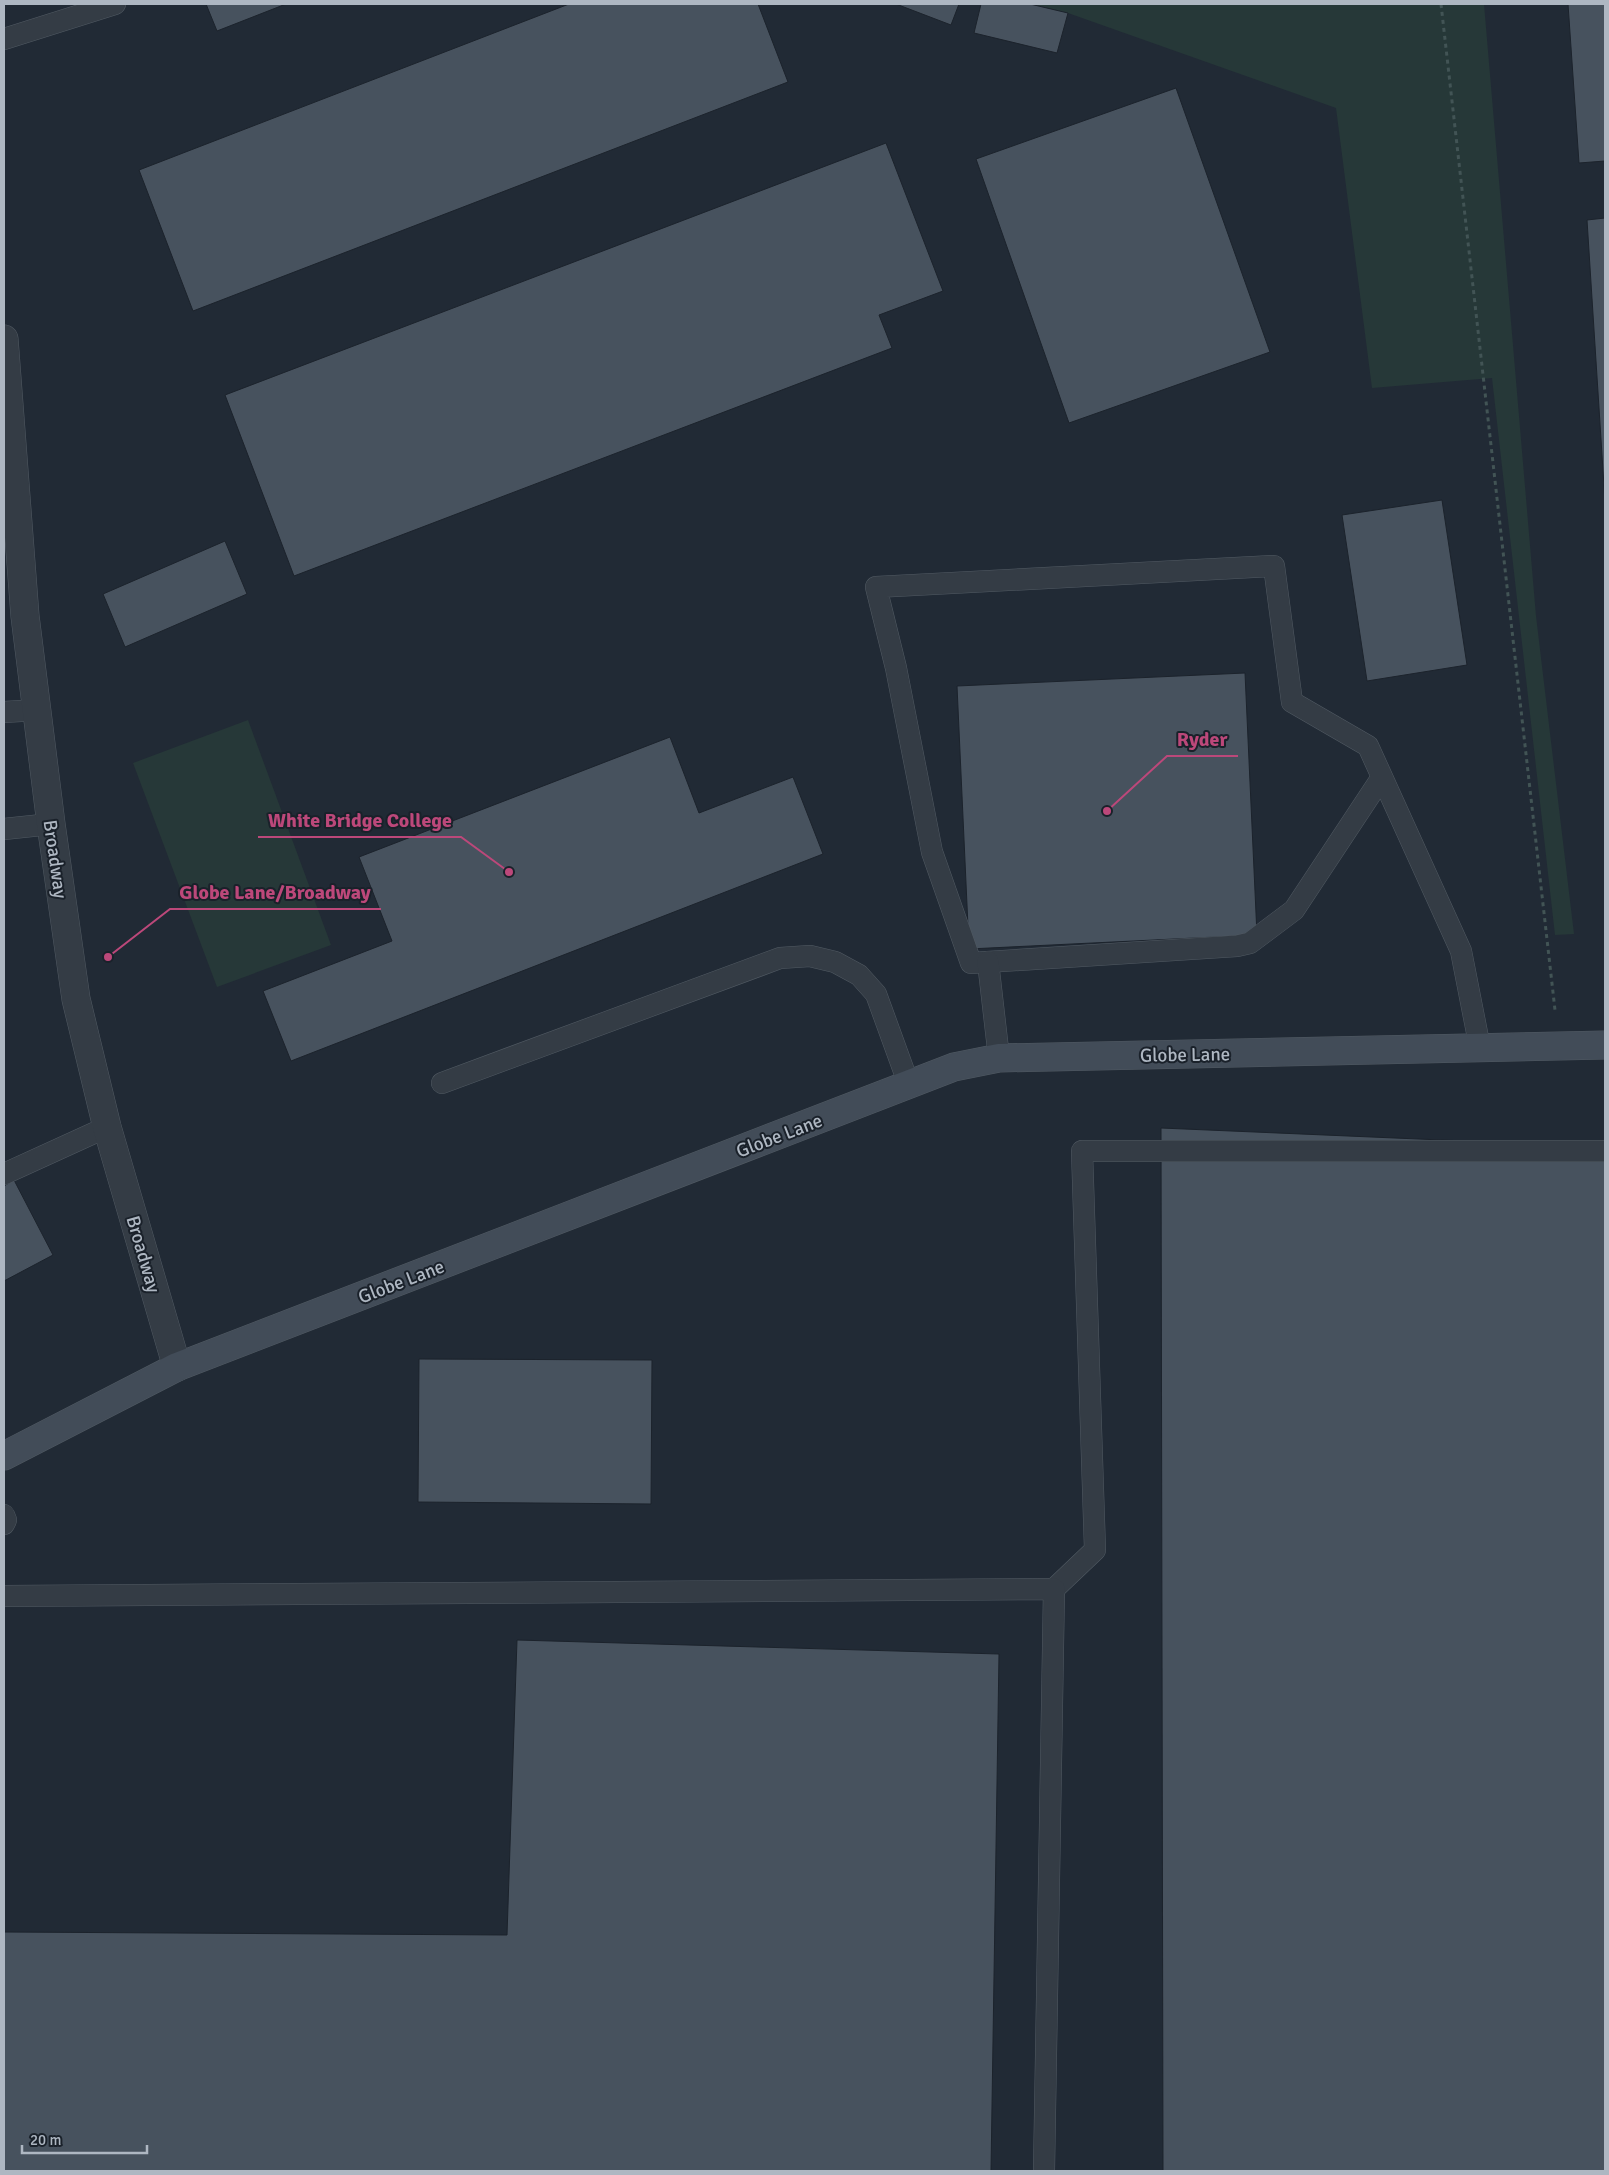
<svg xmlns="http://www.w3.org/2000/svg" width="1609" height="2175" font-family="Signika,sans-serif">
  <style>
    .green { fill: #263838 }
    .building { fill: #47525e; stroke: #1c232c }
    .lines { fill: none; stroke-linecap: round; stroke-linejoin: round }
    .lane-casing { stroke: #515a63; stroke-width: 22 }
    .street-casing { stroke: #515a63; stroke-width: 29 }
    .secondary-casing { stroke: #515a63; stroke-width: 29 }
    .path { stroke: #425455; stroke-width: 3; stroke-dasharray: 4 4; stroke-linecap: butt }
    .lane { stroke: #343c45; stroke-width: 21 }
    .street { stroke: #343c45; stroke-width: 28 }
    .secondary { stroke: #424c58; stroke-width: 28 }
    .labels { text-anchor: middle; stroke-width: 4; stroke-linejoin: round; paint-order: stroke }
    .street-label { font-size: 19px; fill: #aeb7c2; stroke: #1a212a }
    .leader { fill: none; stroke: #bc487a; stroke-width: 2 }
    .callout-dot { fill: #bc487a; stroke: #1a212a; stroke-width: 2 }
    .callout-label { font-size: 20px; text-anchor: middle; font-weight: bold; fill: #bc487a; stroke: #1a212a; stroke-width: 4; stroke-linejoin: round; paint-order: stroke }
  </style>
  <rect width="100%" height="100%" fill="#212a35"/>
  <g class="green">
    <polygon points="1030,4 1484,4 1536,616 1574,934 1555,935 1492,378 1372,388 1336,108 1068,13"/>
    <polygon points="248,720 331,945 217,987 133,763"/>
  </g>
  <g class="building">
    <polygon points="206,4 286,4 217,31"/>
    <polygon points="569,4 758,4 788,82 193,311 139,170"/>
    <polygon points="896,4 959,4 951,25"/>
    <polygon points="981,4 1030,4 1068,13 1057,53 974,33"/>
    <polygon points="1568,4 1605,4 1605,161 1579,163"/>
    <polygon points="1176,88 1270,352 1069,423 976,159"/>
    <polygon points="886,143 943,291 879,315 892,348 294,576 225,395"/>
    <polygon points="1605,218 1605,502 1587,220"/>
    <polygon points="1442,500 1467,665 1367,681 1342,515"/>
    <polygon points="225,541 247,594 125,647 103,594"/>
    <polygon points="1245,673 1257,935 969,949 957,686"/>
    <polygon points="670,737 699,813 793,777 823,854 291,1061 263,991 392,941 359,857"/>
    <polygon points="1161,1128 1605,1147 1605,2171 1163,2171"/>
    <polygon points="14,1180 53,1255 4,1281 4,1186"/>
    <polygon points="419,1359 652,1360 651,1504 418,1502"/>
    <polygon points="517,1640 999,1654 991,2171 4,2171 4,1932 507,1935"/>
  </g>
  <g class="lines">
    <g class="lane-casing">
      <g id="lane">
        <polyline points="4,39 115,4"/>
        <polyline points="4,712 38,710"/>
        <polyline points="1382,777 1294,910 1250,943 1237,946 971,963 932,852 896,668 876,587 1274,566 1292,702 1368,746 1461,951 1480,1048"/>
        <polyline points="4,829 51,824"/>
        <polyline points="988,962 999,1058"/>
        <polyline points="442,1083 780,958 810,956 835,962 859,975 876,994 909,1085"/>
        <polyline points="4,1174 107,1127"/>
        <polyline points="4,1515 6,1520 4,1524"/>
        <polyline points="1054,1589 1095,1550 1082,1151 1605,1151"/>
        <polyline points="4,1596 1054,1589 1044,2171"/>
      </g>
    </g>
    <g class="street-casing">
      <polyline id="street" points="4,339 25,616 51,824 76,999 107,1127 177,1367"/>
    </g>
    <g class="secondary-casing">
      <polyline id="secondary" points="4,1456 177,1367 954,1067 999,1058 1605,1045"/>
    </g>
    <polyline class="path" points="1441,4 1555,1010"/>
    <use href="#lane" class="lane"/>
    <use href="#street" class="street"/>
    <use href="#secondary" class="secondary"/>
  </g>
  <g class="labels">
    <g class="street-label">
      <text transform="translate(56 859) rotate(82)" y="7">Broadway</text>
      <text transform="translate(1185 1054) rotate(-1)" y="7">Globe Lane</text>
      <text transform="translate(779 1135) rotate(-21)" y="7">Globe Lane</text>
      <text transform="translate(144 1254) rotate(74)" y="7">Broadway</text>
      <text transform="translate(401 1281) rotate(-21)" y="7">Globe Lane</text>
    </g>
  </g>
  <path class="leader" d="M1107 811L1167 756H1238M509 872L461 837H258M108 957L170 909H381"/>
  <g class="callout-dot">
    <circle cx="1107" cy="811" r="5"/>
    <circle cx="509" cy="872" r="5"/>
    <circle cx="108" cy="957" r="5"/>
  </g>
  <g class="callout-label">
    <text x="1202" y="746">Ryder</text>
    <text x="360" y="827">White Bridge College</text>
    <text x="275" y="899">Globe Lane/Broadway</text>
  </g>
  <rect width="1609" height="2175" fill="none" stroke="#aeb7c2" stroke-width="10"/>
  <path d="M22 2145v8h125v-8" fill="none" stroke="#aeb7c2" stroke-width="2.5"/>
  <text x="30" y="2145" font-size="15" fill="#aeb7c2" stroke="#1a212a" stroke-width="4" paint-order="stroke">20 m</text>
</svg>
